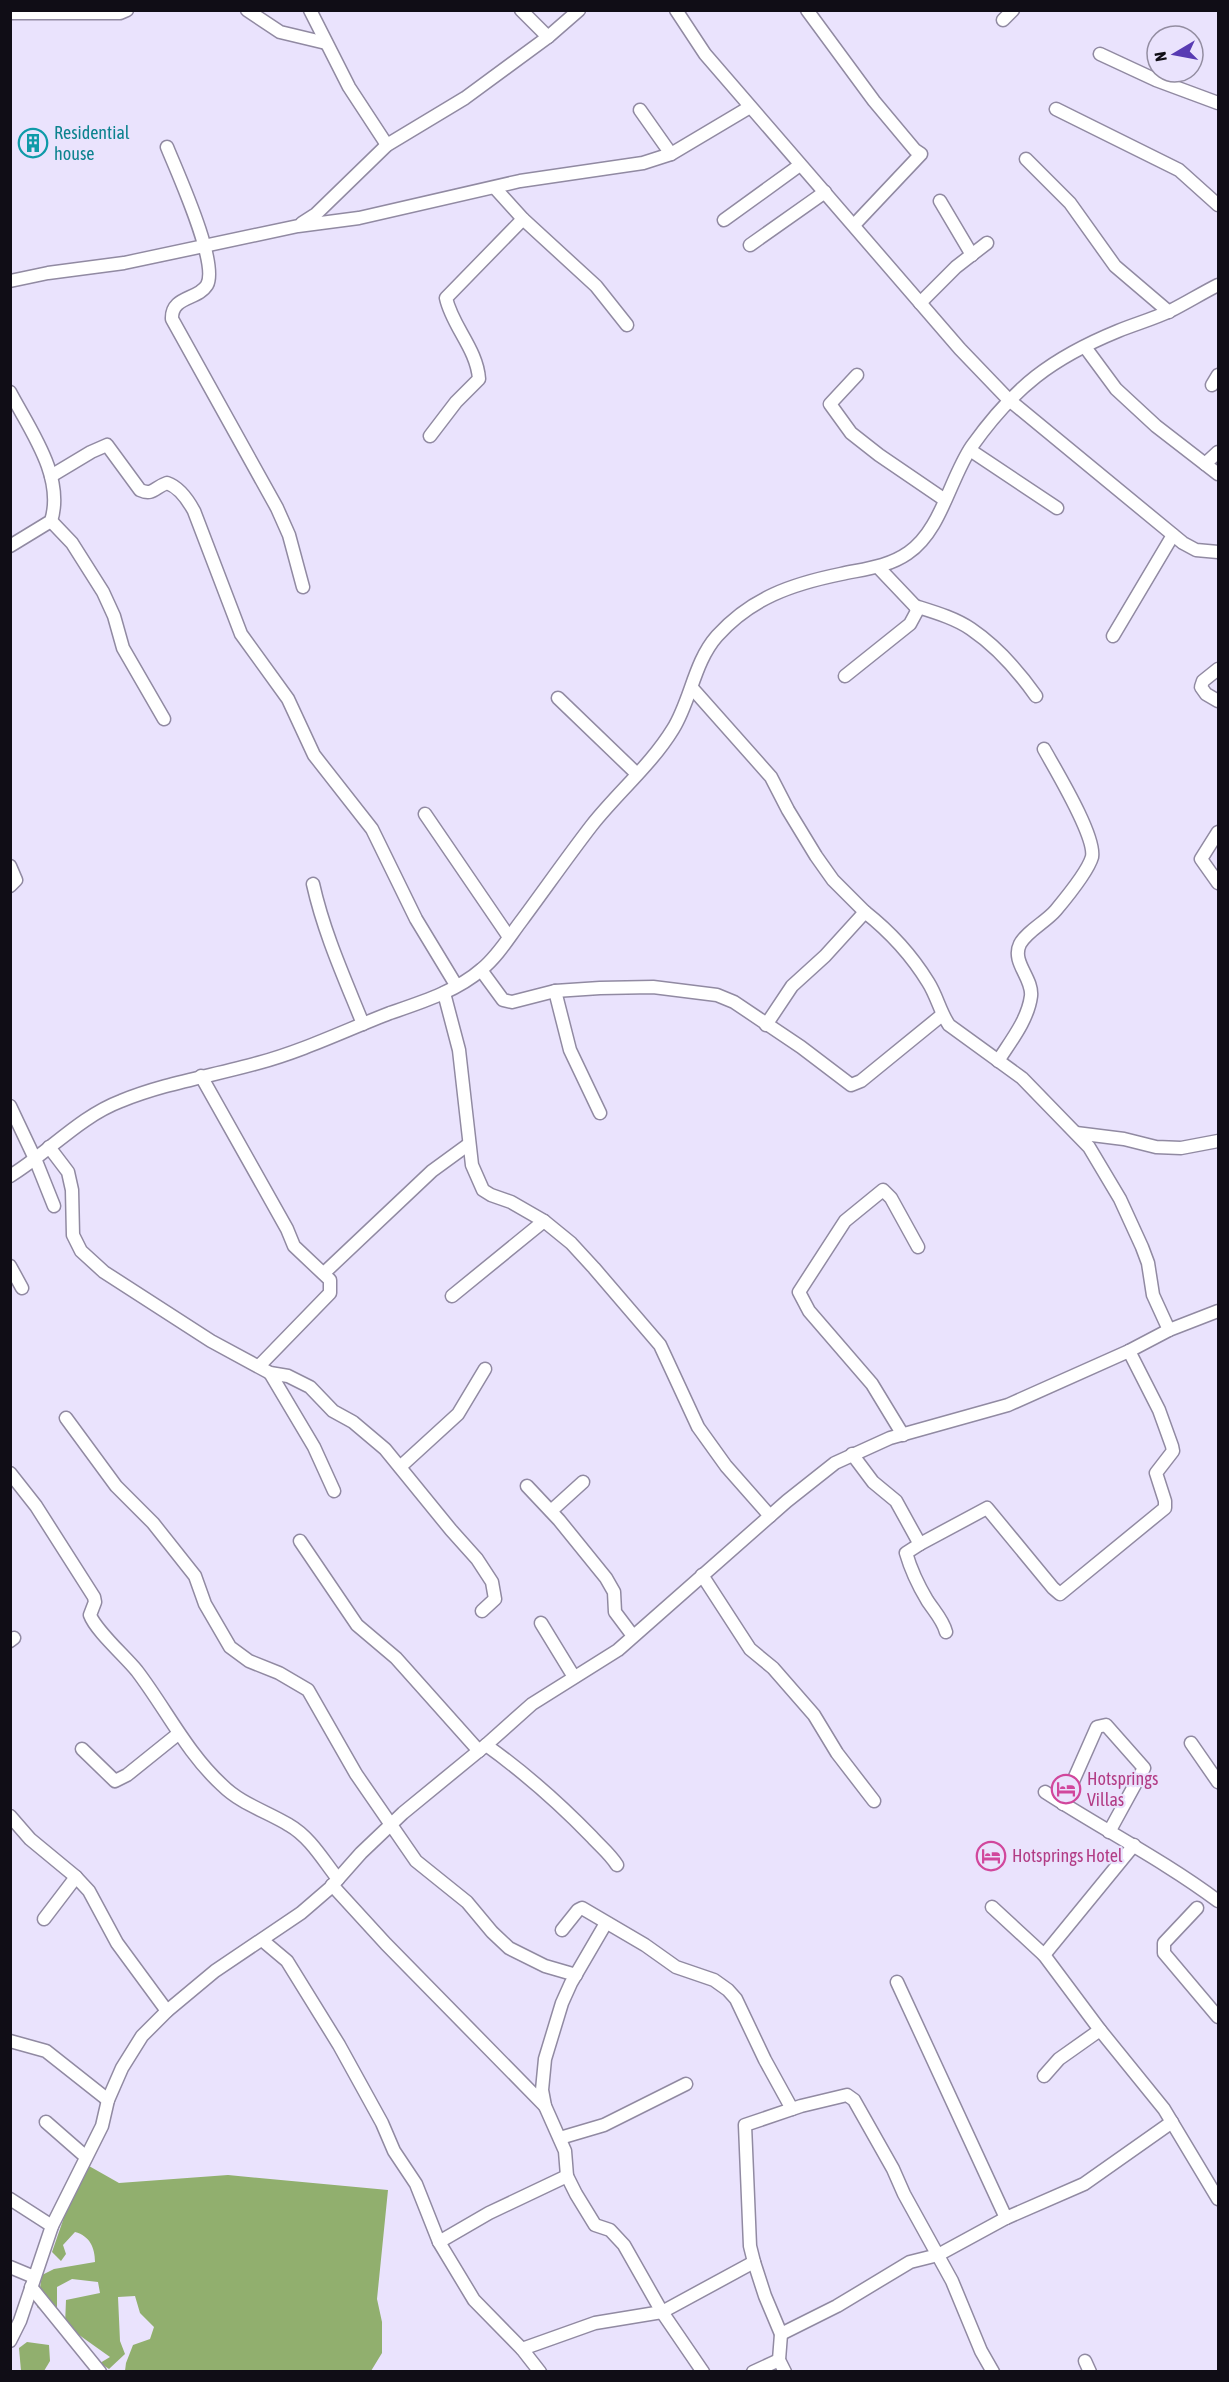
<svg xmlns="http://www.w3.org/2000/svg" width="1229" height="2382" font-family="'Asap Condensed',sans-serif">
  <style>
    .forest { fill: #91af6e }
    .lines { fill: none; stroke-linecap: round; stroke-linejoin: round }
    .minor-casing { stroke: #918aa2; stroke-width: 15 }
    .minor { stroke: #fff; stroke-width: 12 }
    .labels { text-anchor: middle; stroke-width: 4.5; stroke-linejoin: round; paint-order: stroke }
    .culture-label { font-size: 18px; fill: #0d838f; stroke: #eae3fd; text-anchor: start }
    .hotel-label { font-size: 18px; fill: #b23c85; stroke: #eae3fd; text-anchor: start }
  </style>
  <rect width="100%" height="100%" fill="#eae3fd"/>
  <g class="forest">
    <path d="M 89,2166 L 119,2183 L 228,2175 L 388,2190 L 377,2299 L 382,2322 L 382,2353 L 371,2371 L 125,2371 L 126,2363 L 133,2345 L 150,2339 L 154,2327 L 140,2313 L 135,2296 L 118,2297 L 120,2341 L 125,2354 L 109,2369 L 100,2363 L 110,2357 L 65,2325 L 66,2300 L 100,2293 L 98,2282 L 72,2279 L 57,2287 L 57,2308 L 48,2316 L 37,2307 L 42,2275 L 54,2269 L 95,2262 C 95,2248 90,2236 75,2232 L 63,2245 L 66,2254 L 61,2261 L 52,2252 L 69,2203 Z"/>
    <polygon points="27,2342 49,2345 50,2361 44,2371 21,2371 19,2348"/>
  </g>
  <g class="lines">
    <g class="minor-casing">
      <g id="minor">
        <polyline points="247,10 280,32 326,43"/>
        <polyline points="310,10 349,87 387,145"/>
        <polyline points="521,10 548,37"/>
        <polyline points="676,10 705,54 960,349 1008,399 1183,543 1196,550 1218,552"/>
        <polyline points="807,10 874,101 915,150 921,154 854,225"/>
        <polyline points="10,13 120,13 127,10"/>
        <polyline points="1003,20 1013,10"/>
        <polyline points="1100,54 1156,80 1218,103"/>
        <polyline points="1056,109 1179,170 1218,205"/>
        <polyline points="640,110 671,154"/>
        <path d="M 167,147 C 177,172 219,263 207,285 C 198,300 171,296 172,319 L 277,508 L 289,535 L 303,587"/>
        <polyline points="1026,159 1070,203 1115,266 1169,312"/>
        <polyline points="495,188 523,219 596,286 627,325"/>
        <polyline points="940,201 972,255"/>
        <polyline points="724,220 800,165"/>
        <polyline points="302,223 316,214 387,145 465,98 548,37 579,10"/>
        <polyline points="750,245 825,192"/>
        <polyline points="10,281 48,273 124,263 298,226 359,218 520,181 643,163 671,154 750,107"/>
        <polyline points="920,303 956,267 987,243"/>
        <polyline points="1085,347 1116,389 1156,426 1218,474"/>
        <polyline points="857,375 830,404 851,433 879,455 945,500"/>
        <polyline points="1212,385 1218,375"/>
        <path d="M 10,392 C 30,430 65,477 51,521 L 10,546"/>
        <path d="M 430,436 L 456,402 L 479,379 C 477,349 452,326 446,298 L 523,219"/>
        <polyline points="970,450 1057,508"/>
        <polyline points="1205,464 1218,452"/>
        <path d="M 51,476 L 91,452 L 107,445 L 140,490 C 153,496 155,487 167,483 C 179,487 188,500 194,511 L 241,634 L 288,699 L 314,755 L 372,829 L 416,919 L 456,985"/>
        <polyline points="51,521 72,543 103,592 114,616 123,648 164,719"/>
        <path d="M 915,606 C 934,612 955,618 971,629 C 996,646 1019,672 1036,696"/>
        <polyline points="1113,636 1173,535"/>
        <polyline points="1218,669 1203,681 1201,687 1206,694 1218,701"/>
        <polyline points="845,676 910,624 917,611 915,606 878,567"/>
        <polyline points="692,688 771,777 788,810 816,856 833,880 865,912"/>
        <polyline points="558,698 637,774"/>
        <polyline points="425,814 509,937"/>
        <polyline points="1218,832 1201,859 1218,883"/>
        <polyline points="10,866 16,880 10,886"/>
        <path d="M 313,884 C 324,933 344,977 363,1024"/>
        <polyline points="481,970 503,1000 512,1002 555,991 600,988 653,987 717,995 734,1002 801,1047 851,1085 861,1081 942,1015"/>
        <polyline points="555,991 570,1050 600,1113"/>
        <polyline points="444,993 459,1050 472,1165 483,1190 491,1195 511,1202 544,1221 571,1243 594,1268 660,1345 698,1427 726,1466 770,1516"/>
        <path d="M 766,1025 L 792,986 L 825,956 L 865,912 C 889,931 912,956 928,982 C 937,996 940,1012 949,1025 L 1022,1078 L 1089,1147 L 1120,1199 L 1142,1247 L 1148,1263 L 1153,1295 L 1169,1330"/>
        <path d="M 998,1061 C 1010,1042 1028,1020 1031,996 C 1033,978 1011,962 1020,944 C 1027,931 1046,922 1056,910 C 1066,898 1088,871 1092,857 C 1096,836 1055,769 1044,749"/>
        <polyline points="201,1076 287,1229 294,1246 330,1280 330,1293 259,1366"/>
        <polyline points="10,1106 36,1161 54,1206"/>
        <polyline points="1076,1133 1124,1139 1156,1147 1181,1148 1218,1141"/>
        <polyline points="49,1147 68,1172 72,1190 73,1235 81,1251 104,1272 211,1341 270,1373 288,1376 310,1387 333,1411 353,1422 385,1449 451,1530 477,1559 492,1582 495,1599 482,1611"/>
        <path d="M 10,1176 C 48,1153 79,1117 121,1101 C 165,1083 212,1076 258,1063 C 303,1051 346,1030 390,1013 C 422,1002 457,991 482,969 C 498,956 509,937 522,920 C 545,889 568,856 592,825 C 618,792 651,765 673,729 C 691,700 694,662 717,636 C 751,598 792,584 841,574 C 864,569 888,567 908,553 C 941,531 950,478 972,446 C 1014,387 1052,358 1118,331 C 1135,324 1153,319 1170,311 C 1186,303 1202,293 1218,285"/>
        <polyline points="10,1266 22,1288"/>
        <polyline points="324,1273 432,1171 469,1144"/>
        <polyline points="452,1296 544,1221"/>
        <polyline points="270,1373 314,1447 334,1491"/>
        <polyline points="66,1418 116,1486 153,1523 195,1576 205,1604 230,1647 249,1661 279,1673 308,1690 356,1774 416,1861 467,1902 492,1932 509,1948 545,1966 576,1975"/>
        <polyline points="903,1435 872,1384 809,1311 799,1292 845,1221 883,1190 891,1198 918,1247"/>
        <path d="M 852,1454 L 873,1482 L 896,1501 L 917,1539 L 920,1544 L 906,1553 C 911,1570 918,1585 927,1600 C 934,1611 943,1620 946,1632"/>
        <polyline points="400,1467 458,1414 485,1369"/>
        <path d="M 10,1473 L 36,1506 L 94,1597 L 95,1602 L 90,1615 C 96,1631 125,1656 137,1671 C 166,1709 187,1753 222,1785 C 241,1804 266,1811 289,1825 C 310,1837 323,1860 338,1879"/>
        <polyline points="527,1486 559,1520 606,1578 614,1592 615,1612 633,1636"/>
        <polyline points="551,1511 583,1482"/>
        <polyline points="300,1541 357,1625 396,1658 479,1751"/>
        <polyline points="920,1544 987,1508 1053,1588 1060,1594 1165,1508 1165,1501 1156,1473 1173,1451 1172,1446 1159,1410 1129,1351"/>
        <polyline points="702,1575 750,1649 773,1668 814,1715 837,1753 874,1801"/>
        <polyline points="541,1623 574,1677"/>
        <polyline points="10,1641 14,1638"/>
        <polyline points="1191,1743 1218,1782"/>
        <path d="M 486,1745 C 525,1773 559,1803 592,1837 C 601,1847 610,1854 617,1865"/>
        <polyline points="82,1749 115,1781 127,1775 178,1734"/>
        <path d="M 1045,1792 C 1102,1829 1163,1860 1218,1901"/>
        <polyline points="1063,1804 1097,1727 1106,1725 1144,1768 1109,1832"/>
        <polyline points="10,1816 30,1839 76,1877 89,1891 117,1943 167,2011"/>
        <polyline points="332,1885 386,1944 545,2106"/>
        <polyline points="992,1907 1044,1955 1100,2030 1164,2109 1218,2199"/>
        <polyline points="1197,1908 1164,1943 1164,1953 1218,2017"/>
        <polyline points="44,1919 76,1877"/>
        <polyline points="606,1923 571,1983 562,2003 545,2059 542,2090 545,2106 565,2151 567,2176 576,2194 595,2225 610,2230 624,2245 662,2312 703,2372"/>
        <polyline points="562,1930 578,1910 582,1908 645,1945 676,1967 714,1980 728,1990 736,1999 765,2060 792,2109"/>
        <polyline points="262,1940 287,1961 339,2045 382,2123 394,2151 416,2184 439,2242 474,2300 522,2349 540,2372"/>
        <polyline points="1044,1955 1134,1845"/>
        <polyline points="897,1982 1006,2218"/>
        <polyline points="10,2041 46,2051 108,2100"/>
        <polyline points="1044,2076 1059,2059 1100,2030"/>
        <polyline points="46,2122 86,2157"/>
        <polyline points="560,2138 604,2125 686,2084"/>
        <polyline points="10,2199 52,2226"/>
        <polyline points="439,2242 489,2213 567,2176"/>
        <polyline points="754,2262 765,2296 781,2334 779,2360 785,2372"/>
        <polyline points="10,2267 34,2277"/>
        <polyline points="31,2287 100,2372"/>
        <polyline points="781,2334 837,2306 910,2262 938,2255 1006,2218 1084,2184 1172,2122"/>
        <polyline points="10,2341 20,2321 52,2226 102,2126 108,2100 122,2068 142,2036 167,2011 215,1971 301,1913 330,1888 361,1853 403,1813 486,1745 532,1704 618,1650 787,1501 835,1463 890,1438 1008,1405 1129,1351 1169,1330 1218,1311"/>
        <polyline points="522,2349 595,2323 662,2312 754,2262 750,2246 745,2125 801,2106 847,2095 854,2100 893,2169 904,2194 952,2281 981,2351 993,2372"/>
        <polyline points="1085,2361 1090,2372"/>
        <polyline points="753,2372 779,2360"/>
      </g>
    </g>
    <use href="#minor" class="minor"/>
  </g>
  <defs>
    <g id="building-ring" transform="scale(1.5)"><circle r="9.5" fill="#eae3fd" stroke="#0f9aa8" stroke-width="1.5"/><path d="M-4-6H4V6H1V3H-1V6H-4ZM-2.5-4.3h1.7v1.8h-1.7ZM.8-4.3h1.7v1.8H.8ZM-2.5-1h1.7V.8h-1.7ZM.8-1h1.7V.8H.8Z" fill="#0f9aa8"/></g>
    <g id="hotel-ring" transform="scale(1.5)"><circle r="9.5" fill="#eae3fd" stroke="#d1479c" stroke-width="1.5"/><path d="M-6-4.5h1.5V1H6V5H4.5V3h-9V5H-6ZM-4 0a1.8 1.8 0 1 1 3.6 0ZM.5 0V-2.5h3Q6-2.5 6 0Z" fill="#d1479c"/></g>
  </defs>
  <g fill-rule="evenodd">
    <use href="#building-ring" x="33" y="143"/>
    <use href="#hotel-ring" x="1066" y="1789"/>
    <use href="#hotel-ring" x="991" y="1856"/>
  </g>
  <g class="labels">
    <g class="culture-label">
      <text x="54" y="139">Residential<tspan x="54" dy="21">house</tspan></text>
    </g>
    <g class="hotel-label">
      <text x="1087" y="1785">Hotsprings<tspan x="1087" dy="21">Villas</tspan></text>
      <text x="1012" y="1862">Hotsprings Hotel</text>
    </g>
  </g>
  <rect width="1229" height="2382" fill="none" stroke="#100d16" stroke-width="24"/>
  <g transform="translate(1175 54) rotate(260)"><circle r="28" fill="#eae3fd" stroke="#938da1" stroke-width="1.5"/>
  <path d="M0-4.5L10 22L0 15L-10 22Z" fill="#583bb3"/>
  <text y="-9" font-size="16" font-weight="bold" text-anchor="middle" fill="#100d16">N</text>
  </g>
</svg>
